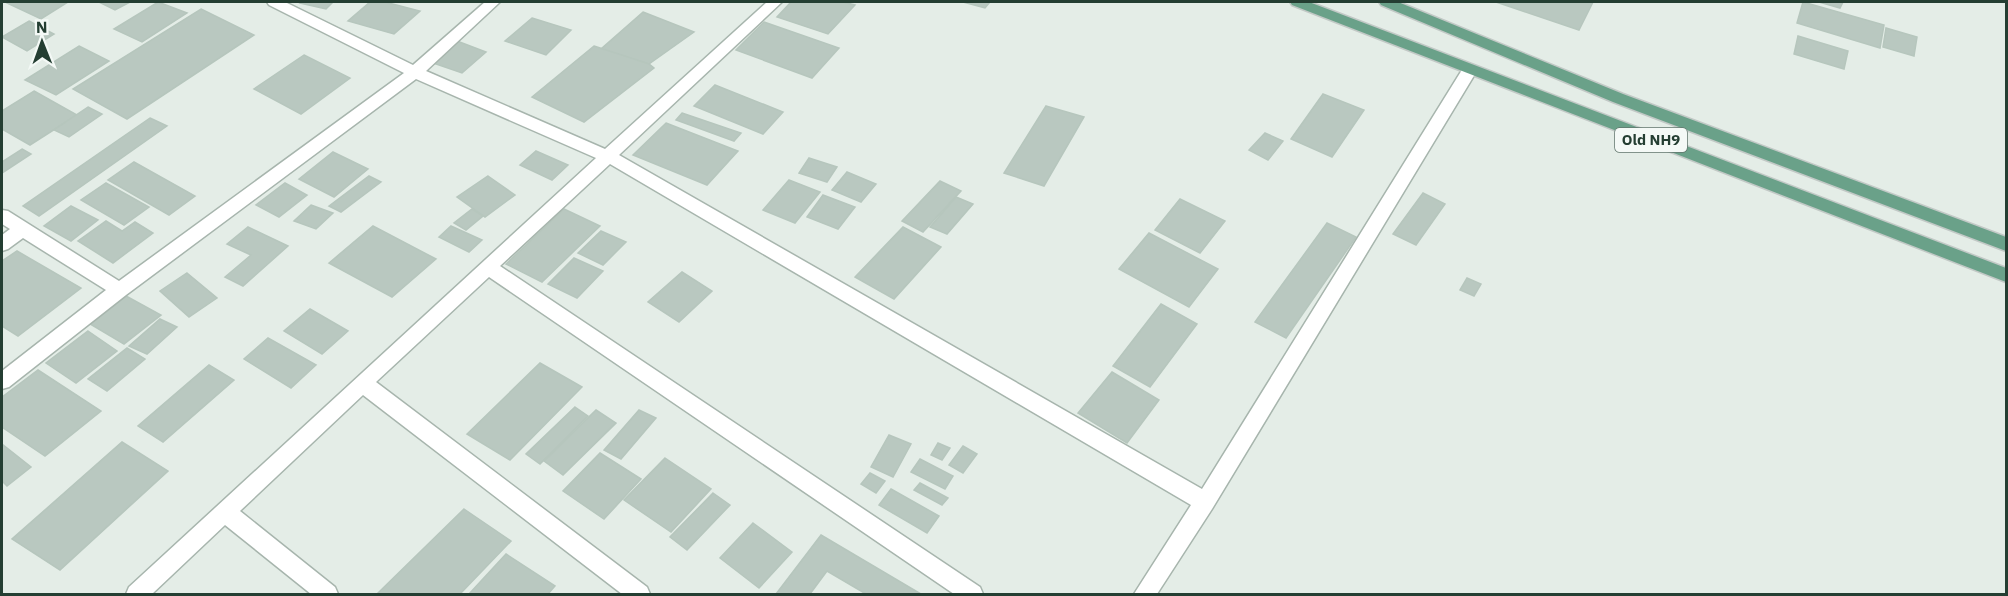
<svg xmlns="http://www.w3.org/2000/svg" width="2008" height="596" font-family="'IBM Plex Sans',sans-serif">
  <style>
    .building { fill: #b9c8c0; stroke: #b6c6bd; stroke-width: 1.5 }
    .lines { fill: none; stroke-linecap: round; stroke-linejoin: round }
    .street-casing { stroke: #a7b5ad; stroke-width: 3 }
    .primary-casing { stroke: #c2c9c6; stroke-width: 3 }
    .street { fill: #fff; fill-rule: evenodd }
    .primary { fill: #6aa189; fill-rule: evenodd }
    .labels { text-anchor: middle; stroke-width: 5; stroke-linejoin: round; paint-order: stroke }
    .shield { fill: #f4f9f6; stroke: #62766d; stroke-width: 1.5 }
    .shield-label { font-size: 15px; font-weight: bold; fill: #243e32 }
  </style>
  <rect width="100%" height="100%" fill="#e4ede7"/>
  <g class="building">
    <polygon points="5,2 68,2 41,19"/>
    <polygon points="99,2 130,2 115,10"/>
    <polygon points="158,2 187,13 142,42 114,29"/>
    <polygon points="301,2 333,2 326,9 300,3"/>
    <polygon points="370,2 385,2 420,11 394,34 348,21"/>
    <polygon points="791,2 843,2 855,5 828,34 777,17"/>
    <polygon points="963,2 990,2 985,8"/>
    <polygon points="1496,2 1593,2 1579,30"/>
    <polygon points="1803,2 1884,25 1880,48 1797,23"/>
    <polygon points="1819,2 1843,2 1840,8"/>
    <polygon points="201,9 254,35 127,119 73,89"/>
    <polygon points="643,12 694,32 649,64 601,49"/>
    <polygon points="532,18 571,30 546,55 505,41"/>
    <polygon points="29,21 54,34 27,51 2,37"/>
    <polygon points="764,22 839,48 812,78 736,50"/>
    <polygon points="1886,28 1917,37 1914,56 1883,47"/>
    <polygon points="1798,36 1848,51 1844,69 1794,54"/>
    <polygon points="457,41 486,52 462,73 433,63"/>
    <polygon points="79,46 109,61 56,95 25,80"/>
    <polygon points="594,46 649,64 654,68 584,122 532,97"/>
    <polygon points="304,55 350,78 301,114 254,89"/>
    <polygon points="715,85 783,112 763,134 694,106"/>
    <polygon points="34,91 77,115 30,145 2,129 2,111"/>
    <polygon points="1323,94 1364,110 1332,157 1291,139"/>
    <polygon points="1046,106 1084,117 1044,186 1004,173"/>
    <polygon points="88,107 102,114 69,137 54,130"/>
    <polygon points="682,113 741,133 734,141 676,120"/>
    <polygon points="150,118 167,126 39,216 23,206"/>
    <polygon points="666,123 738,151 707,185 633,155"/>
    <polygon points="1265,133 1283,141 1268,160 1249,150"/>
    <polygon points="22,149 31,154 2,173 2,162"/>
    <polygon points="536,151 568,165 552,180 520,165"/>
    <polygon points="333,152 368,169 334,197 299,179"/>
    <polygon points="809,158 837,167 827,182 799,173"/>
    <polygon points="134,162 195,196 169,215 108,180"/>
    <polygon points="847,172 876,184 861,202 832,190"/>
    <polygon points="369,176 381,182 341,212 329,206"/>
    <polygon points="488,176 515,195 485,217 457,197"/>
    <polygon points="789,180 820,192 795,223 763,210"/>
    <polygon points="940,181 961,191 923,232 902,221"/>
    <polygon points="106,183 149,207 124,225 81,200"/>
    <polygon points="285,183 307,195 279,217 256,205"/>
    <polygon points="1423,193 1445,204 1416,245 1393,234"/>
    <polygon points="823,195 855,207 838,229 807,217"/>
    <polygon points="956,197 973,204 947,234 930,227"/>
    <polygon points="1180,199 1225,221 1200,253 1155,230"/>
    <polygon points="311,205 333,213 316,229 294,221"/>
    <polygon points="71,206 98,220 71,241 44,226"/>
    <polygon points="472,209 483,216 466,230 454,223"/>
    <polygon points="564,209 600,226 542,282 506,264"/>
    <polygon points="106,221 122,231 135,222 153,233 113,263 78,241"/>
    <polygon points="1327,223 1356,237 1286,338 1255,322"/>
    <polygon points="373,226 436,259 392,297 329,263"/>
    <polygon points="451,226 482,240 469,252 439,237"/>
    <polygon points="248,227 288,246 243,286 225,277 251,255 227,244"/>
    <polygon points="903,227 941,247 894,299 855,277"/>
    <polygon points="601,231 626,242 603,265 578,253"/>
    <polygon points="1149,233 1218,269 1189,307 1119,269"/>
    <polygon points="17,251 81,288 18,336 2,326 2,261"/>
    <polygon points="574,258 603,271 577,298 548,284"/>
    <polygon points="682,272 712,291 679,322 648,302"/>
    <polygon points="187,273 217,298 189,317 160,291"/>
    <polygon points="1467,278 1481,284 1474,296 1460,290"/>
    <polygon points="126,296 161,315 124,344 90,324"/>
    <polygon points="1161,304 1197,324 1150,387 1113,366"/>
    <polygon points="310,309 348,331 322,354 284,331"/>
    <polygon points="160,319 177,327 147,354 129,346"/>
    <polygon points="88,331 117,351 76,383 46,363"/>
    <polygon points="268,338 316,365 291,388 244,359"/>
    <polygon points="127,348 145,359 107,391 88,379"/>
    <polygon points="540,363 582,387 510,460 467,434"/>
    <polygon points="209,365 234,380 163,442 138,426"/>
    <polygon points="38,370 101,411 45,456 2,427 2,397"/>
    <polygon points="1112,372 1159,400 1127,443 1078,413"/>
    <polygon points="575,407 588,416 540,464 526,454"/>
    <polygon points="596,410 616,423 563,475 544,461"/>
    <polygon points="639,410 656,418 621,459 604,450"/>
    <polygon points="889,435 911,444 893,477 871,467"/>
    <polygon points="122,442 168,471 60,570 12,539"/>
    <polygon points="938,443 950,448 942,460 931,455"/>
    <polygon points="2,444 31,467 7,486 2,481"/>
    <polygon points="963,446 977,454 963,473 949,465"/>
    <polygon points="600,453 641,479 604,519 563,491"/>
    <polygon points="665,458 711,489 671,532 624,500"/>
    <polygon points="920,459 953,476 945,489 911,472"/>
    <polygon points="870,473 885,481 876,493 861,484"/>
    <polygon points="920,483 948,498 942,505 914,490"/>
    <polygon points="891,489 939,516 927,533 879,505"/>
    <polygon points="713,493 730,505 687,550 670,537"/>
    <polygon points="464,509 511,541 460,594 377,594"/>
    <polygon points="753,523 792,552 759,588 720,558"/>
    <polygon points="821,535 921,594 866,594 827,571 810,594 776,594"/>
    <polygon points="506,554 555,586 548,594 469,594"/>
  </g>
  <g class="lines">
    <g class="street-casing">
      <polygon id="street" points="267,2 285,2 413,65 485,2 500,2 426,71 605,149 767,2 782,2 619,155 1202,489 1465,65 1470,64 1478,69 1212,509 1157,594 1134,594 1191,505 610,164 500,266 980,587 983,594 954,594 489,277 376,382 647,587 650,594 622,594 363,395 240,511 335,587 338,594 311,594 225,525 152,594 126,594 129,587 596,158 416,79 126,295 9,387 2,389 2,371 106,290 23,238 8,249 2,251 2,235 10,229 2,224 2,210 8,211 119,281 404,73 269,5"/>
    </g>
    <g class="primary-casing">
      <g id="primary">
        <polygon points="1290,2 1309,2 2006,268 2006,282 1292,5"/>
        <polygon points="1379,2 1398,2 1623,94 2006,237 2006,251 1613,102 1381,5"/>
      </g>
    </g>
    <use href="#street" class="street"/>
    <use href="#primary" class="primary"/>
  </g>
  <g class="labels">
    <rect class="shield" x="1615" y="128" width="72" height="24" rx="4.5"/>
    <g class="shield-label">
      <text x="1651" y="145">Old NH9</text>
    </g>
  </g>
  <rect width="2008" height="596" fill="none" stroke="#243e32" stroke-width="6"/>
  <g transform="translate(42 42) rotate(359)" stroke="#f4f9f6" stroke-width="4.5" paint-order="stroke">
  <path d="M0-4.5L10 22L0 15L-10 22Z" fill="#243e32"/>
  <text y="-9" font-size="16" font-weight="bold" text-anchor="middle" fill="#243e32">N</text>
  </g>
</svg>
